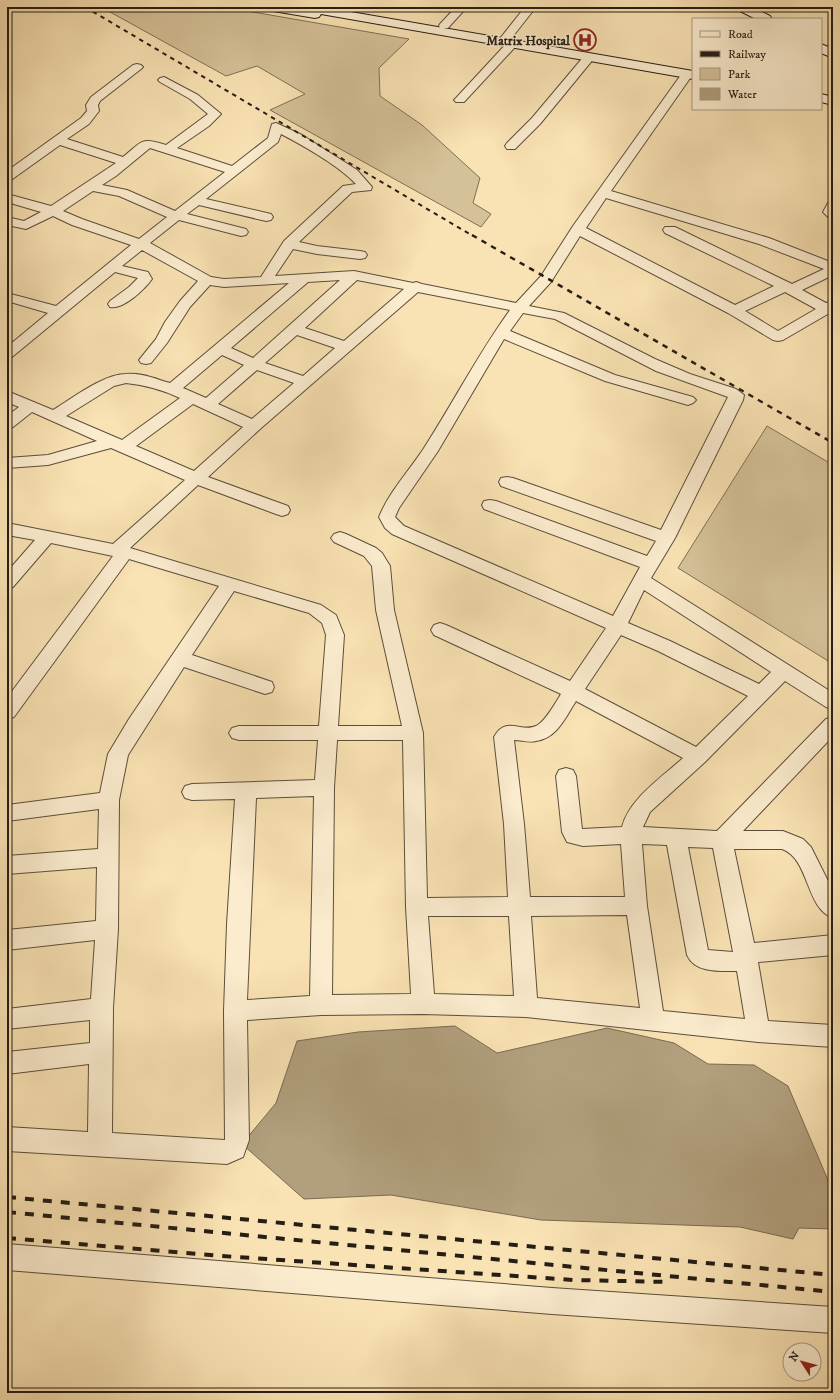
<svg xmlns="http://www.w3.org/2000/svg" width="840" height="1400" font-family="'IM FELL DW Pica',serif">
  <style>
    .green { fill: #d5c198; stroke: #7e6f56 }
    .water { fill: #b19f7d; stroke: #796b53 }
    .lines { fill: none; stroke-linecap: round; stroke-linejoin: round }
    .street-casing { stroke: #5b4e3c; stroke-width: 2 }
    .secondary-casing { stroke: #261d15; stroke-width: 2 }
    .street { fill: #fbecce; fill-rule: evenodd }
    .secondary { fill: #fbecce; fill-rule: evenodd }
    .rail-far2 { stroke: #261d15; stroke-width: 2; stroke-dasharray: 4.5 4.5; stroke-linecap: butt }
    .rail-far1 { stroke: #261d15; stroke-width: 2.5; stroke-dasharray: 5.5 5.5; stroke-linecap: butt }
    .rail { stroke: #261d15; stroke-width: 4; stroke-dasharray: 9 9; stroke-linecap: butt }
    .labels { text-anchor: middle; stroke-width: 3; stroke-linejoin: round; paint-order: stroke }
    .far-poi-label { font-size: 13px; font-weight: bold; fill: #261d15; stroke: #fbecce; text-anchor: end }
  </style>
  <rect width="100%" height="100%" fill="#f9e2b3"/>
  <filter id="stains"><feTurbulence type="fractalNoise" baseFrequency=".005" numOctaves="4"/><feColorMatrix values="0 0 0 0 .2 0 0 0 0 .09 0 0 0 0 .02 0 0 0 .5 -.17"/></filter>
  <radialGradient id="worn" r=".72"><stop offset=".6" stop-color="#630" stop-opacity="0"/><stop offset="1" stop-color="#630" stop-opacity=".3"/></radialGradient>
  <g class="green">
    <polygon points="101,7 224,7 409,39 379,68 380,96 422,125 480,178 473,203 491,214 481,227 270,110 305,94 257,66 226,76"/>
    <polygon points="767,426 833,465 833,664 678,568"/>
  </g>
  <polygon class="water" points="455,1026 497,1053 607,1028 674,1043 708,1064 754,1065 788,1086 833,1192 833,1229 799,1228 793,1239 740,1227 541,1220 391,1195 304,1199 242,1144 276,1103 297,1041 358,1032"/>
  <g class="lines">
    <g class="street-casing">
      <g id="street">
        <polygon points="456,7 467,7 448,28 440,28 439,26 440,24"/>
        <polygon points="525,7 536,7 510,40 517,41 519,43 517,45 464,102 456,102 454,100 456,98 506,44 500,43 498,41"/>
        <polygon points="589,54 595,57 540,124 515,149 507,149 505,146 507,143 532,118 585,55"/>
        <path d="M 137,64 L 141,65 L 143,67 L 141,69 L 100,101 L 98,105 L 99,111 L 89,124 L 67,139 L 123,157 C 143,141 140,137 166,145 L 208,114 L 190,99 L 160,82 L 158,80 L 160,78 L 164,77 L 198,95 L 221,114 L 209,126 L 177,148 L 232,166 L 268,138 L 272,124 L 276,123 L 302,135 L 357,170 L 372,187 L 371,190 L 352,192 L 299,242 L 317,246 L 360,251 L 365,252 L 367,255 L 365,258 L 360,259 L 317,254 L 293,249 L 275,276 L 354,271 L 413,283 L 416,282 L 422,284 L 516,303 L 541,276 L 573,226 L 683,72 L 691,72 L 693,74 L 611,191 L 769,238 L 833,263 L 833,275 L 802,290 L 826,303 L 833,301 L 833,311 L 783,340 L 778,341 L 773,340 L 728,313 L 580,236 L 551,282 L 529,306 L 564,313 L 655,359 L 690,374 L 736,389 L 744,395 L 743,400 L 675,538 L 651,578 L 833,693 L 833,709 L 826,707 L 785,681 L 705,762 L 650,812 L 643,827 L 717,831 L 826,719 L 833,717 L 833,736 L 743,831 L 783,831 L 803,839 L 811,847 L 833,891 L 833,918 C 805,908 810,859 782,849 L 734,849 L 754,943 L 833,935 L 833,955 L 758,962 L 768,1021 L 833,1025 L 833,1047 L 758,1042 L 526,1017 L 423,1014 L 321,1015 L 247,1020 L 249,1140 L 243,1157 L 227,1164 L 7,1151 L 7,1127 L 88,1132 L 89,1064 L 7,1074 L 7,1052 L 90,1043 L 90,1020 L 7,1029 L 7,1009 L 91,999 L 95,940 L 7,950 L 7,930 L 96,921 L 97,867 L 7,874 L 7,856 L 98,849 L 99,809 L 7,821 L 7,805 L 100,793 L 108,754 L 129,719 L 219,586 L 129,559 L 14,717 L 7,719 L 7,698 L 113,556 L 51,543 L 13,587 L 7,589 L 7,572 L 35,540 L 7,535 L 7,523 L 113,544 L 185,480 L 111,448 L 48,465 L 7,468 L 7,458 L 48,455 L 97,441 L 32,412 L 13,427 L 7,429 L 7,416 L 19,407 L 7,402 L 7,391 L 53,410 C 73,398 102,375 125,374 C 140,372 156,379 170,383 L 289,283 L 224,287 L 210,285 L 190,307 L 167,343 L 151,363 L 146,364 L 141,363 L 139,360 L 156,339 L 165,322 L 180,301 L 198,281 L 142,250 L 122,266 L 148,272 L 152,279 C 145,289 123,310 110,307 L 108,304 L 110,301 L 129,287 L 138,278 L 115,272 L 12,357 L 7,358 L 7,347 L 48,313 L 7,301 L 7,293 L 56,306 L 131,245 L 72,225 L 53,216 L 26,229 L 7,225 L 7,217 L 24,221 L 41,212 L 7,202 L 7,194 L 51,206 L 116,163 L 60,145 L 11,180 L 7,181 L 7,171 L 81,118 L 87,111 L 86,105 L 91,97 L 133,65 ZM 281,134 C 304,146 339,166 356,184 L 343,186 L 284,241 L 261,277 L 224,279 L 211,277 L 150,243 L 179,220 L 241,236 L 246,235 L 248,232 L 246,229 L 187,214 L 199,205 L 266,221 L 271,220 L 273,217 L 271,214 L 206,199 L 278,142 ZM 150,148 L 225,172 L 175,211 L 127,190 L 102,185 L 116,176 ZM 93,191 L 119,196 L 167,217 L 139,239 L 82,219 L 63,211 ZM 606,198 L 759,244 L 824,269 L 792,284 L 675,227 L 665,227 L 663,230 L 665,233 L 774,286 L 735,305 L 586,228 ZM 340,280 L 253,358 L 231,348 L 308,282 ZM 357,280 L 404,289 L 344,341 L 305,328 ZM 418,292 L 510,310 C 478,354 453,403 424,448 C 409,471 389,492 379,517 L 385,528 L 392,534 L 606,628 L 570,681 L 446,625 L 440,623 L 434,625 L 431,630 L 434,635 L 561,694 C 556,702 545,722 536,726 C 521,733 506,715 494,737 L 504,824 L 508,897 L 427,898 L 423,733 L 394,610 L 390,566 L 382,553 L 376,548 L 346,534 L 340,532 L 334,534 L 331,538 L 334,542 L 364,556 L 372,566 L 376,610 L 402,726 L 338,726 L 344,635 L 336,615 L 321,605 L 130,548 L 198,485 L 276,514 L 282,516 L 288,514 L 290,510 L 288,506 L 208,477 L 260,429 ZM 785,292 L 816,309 L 778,331 L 745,311 ZM 523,313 L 555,319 L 656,371 L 728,397 L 661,530 L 513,478 L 507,477 L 501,478 L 499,482 L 501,486 L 656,541 L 647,556 L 496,501 L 490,500 L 484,501 L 482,505 L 484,509 L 640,567 L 613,616 L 404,526 L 395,517 L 399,508 L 438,451 L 504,339 L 605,381 L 688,405 L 693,403 L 696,400 L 693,397 L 615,375 L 510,331 ZM 297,335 L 335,348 L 303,376 L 265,363 ZM 222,355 L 244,365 L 206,398 L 183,388 ZM 257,370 L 294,383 L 252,419 L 218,404 ZM 126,383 C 145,385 163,390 180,398 L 122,440 L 66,416 L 114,386 ZM 193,404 L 243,427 L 194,471 L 136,446 ZM 644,590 L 771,672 L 759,684 L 670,641 L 628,623 ZM 234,591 L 309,613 L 322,623 L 326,635 L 319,726 L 239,726 L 232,728 L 229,733 L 232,738 L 239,740 L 318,740 L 315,780 L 192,784 L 185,786 L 182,792 L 185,798 L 192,800 L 235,799 L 227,924 L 224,1011 L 225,1140 L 112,1133 L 113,1008 L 118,929 L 119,800 L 128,755 L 184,667 L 265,694 L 272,692 L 274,687 L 272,682 L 192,655 ZM 621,635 L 658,651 L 748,696 L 696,747 L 585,689 ZM 576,701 L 683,758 C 662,777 629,799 622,827 L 582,829 L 576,776 L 573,770 L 566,768 L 559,770 L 556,776 L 562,832 L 567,842 L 583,846 L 621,844 L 625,897 L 530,897 L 524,824 L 514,740 C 521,740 529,743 536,741 C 557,738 565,718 576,701 ZM 337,740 L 403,740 L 406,907 L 411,994 L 332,995 L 334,788 ZM 314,796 L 310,996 L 247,1000 L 256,798 ZM 642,844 L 667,845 L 687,955 C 695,973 719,971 737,971 L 745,1019 L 663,1011 L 647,906 ZM 688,847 L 713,848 L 733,952 L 708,950 ZM 627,915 L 640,1008 L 537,998 L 531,916 ZM 428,916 L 509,916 L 514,996 L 434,994 Z"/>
        <polygon points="833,202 833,218 828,217 823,212 828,203"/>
        <polygon points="7,1244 552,1288 833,1307 833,1333 552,1314 7,1270"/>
      </g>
    </g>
    <g class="secondary-casing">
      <g id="secondary">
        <polygon points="267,7 322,7 693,71 693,79 321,14 319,17 315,18 273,11 269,10"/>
        <polygon points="736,7 752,7 770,16 772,19 756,19 738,10"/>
        <polygon points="821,44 833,49 833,58 821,53"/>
        <polygon points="821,94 833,97 833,105 821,102"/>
      </g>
    </g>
    <use href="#street" class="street"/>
    <use href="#secondary" class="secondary"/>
    <polyline class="rail-far2" points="85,7 473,236"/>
    <polyline class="rail-far1" points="472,235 833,443"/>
    <g class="rail">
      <polyline points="7,1197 833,1275"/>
      <polyline points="7,1212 833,1292"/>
      <polyline points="7,1238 222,1256 574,1280 669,1282"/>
    </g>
  </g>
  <defs>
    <g id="hospital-ring" transform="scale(1.15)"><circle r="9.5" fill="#fbecce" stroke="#8f2418" stroke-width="1.5"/><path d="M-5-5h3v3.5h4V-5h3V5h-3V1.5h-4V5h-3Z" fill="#8f2418"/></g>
  </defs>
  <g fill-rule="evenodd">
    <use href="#hospital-ring" x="585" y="40"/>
  </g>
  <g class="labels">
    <g class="far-poi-label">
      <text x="570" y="45">Matrix Hospital</text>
    </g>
  </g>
  <rect width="840" height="1400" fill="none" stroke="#f9e2b3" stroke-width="24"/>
  <rect x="8" y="8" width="824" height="1384" fill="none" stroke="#261d15" stroke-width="2"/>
  <rect x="12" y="12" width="816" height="1376" fill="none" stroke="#261d15"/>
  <rect x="692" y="18" width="130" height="92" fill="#fbecce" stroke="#a69984"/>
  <rect x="700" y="31" width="20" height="6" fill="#fbecce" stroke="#a69984"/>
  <text x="728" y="38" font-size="12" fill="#261d15">Road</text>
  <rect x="700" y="51" width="20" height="6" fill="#261d15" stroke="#a69984"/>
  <text x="728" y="58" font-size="12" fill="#261d15">Railway</text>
  <rect x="700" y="68" width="20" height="12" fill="#d5c198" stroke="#a69984"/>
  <text x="728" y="78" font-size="12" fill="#261d15">Park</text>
  <rect x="700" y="88" width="20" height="12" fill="#b19f7d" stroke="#a69984"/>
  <text x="728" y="98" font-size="12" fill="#261d15">Water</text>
  <g transform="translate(802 1362) rotate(306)"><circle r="19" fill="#fbecce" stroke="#a69984"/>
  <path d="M0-3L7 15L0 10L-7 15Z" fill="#8f2418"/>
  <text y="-6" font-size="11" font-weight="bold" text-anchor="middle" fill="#261d15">N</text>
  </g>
  <rect width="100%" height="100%" filter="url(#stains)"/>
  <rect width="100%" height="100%" fill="url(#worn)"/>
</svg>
